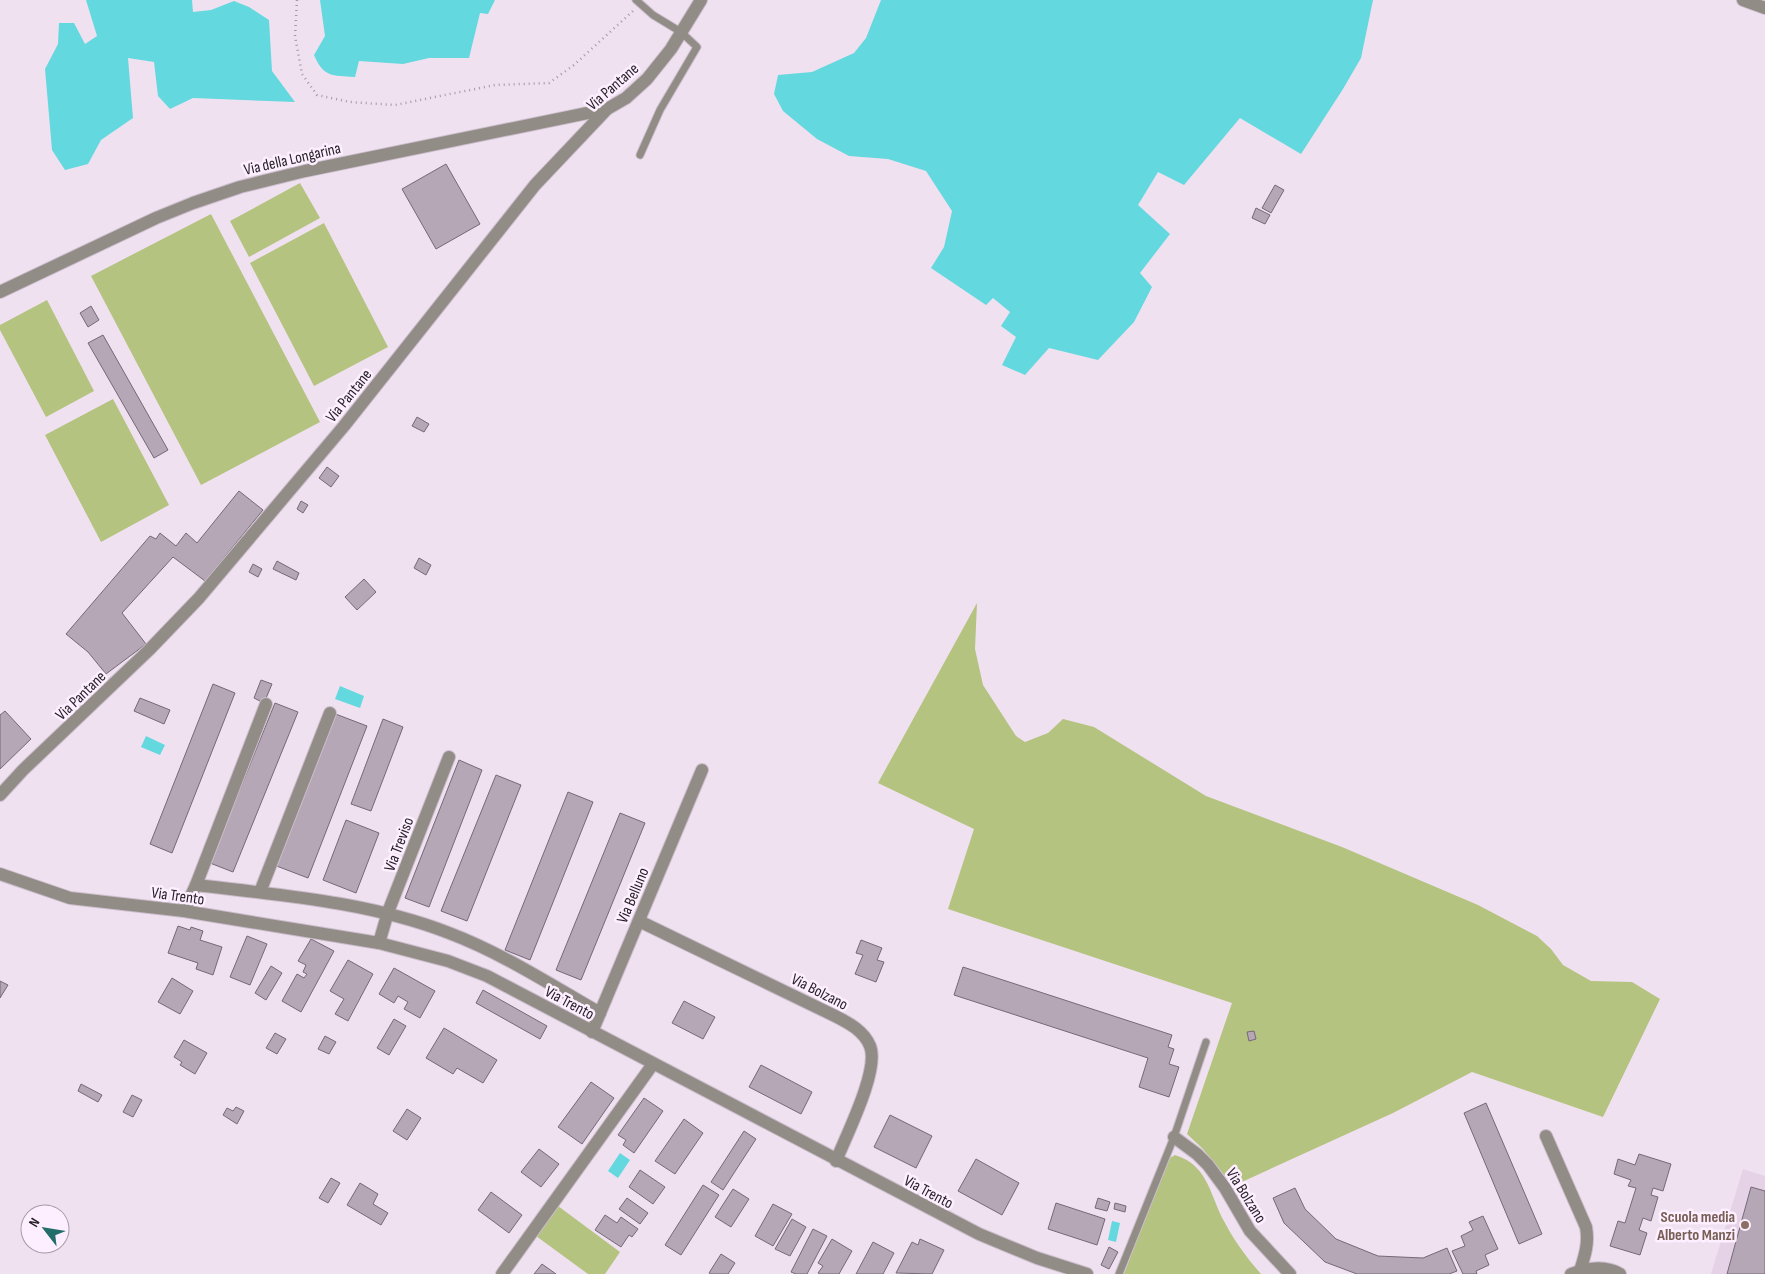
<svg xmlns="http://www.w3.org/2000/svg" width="1765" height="1274" font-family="'Sofia Sans Condensed',sans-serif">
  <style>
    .built { fill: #e6d2e7 }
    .green { fill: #b4c37f }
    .water { fill: #63d8de }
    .building { fill: #b5a7b6; stroke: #766977 }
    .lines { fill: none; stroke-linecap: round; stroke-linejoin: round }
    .service-casing { stroke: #cbbecc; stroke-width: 9 }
    .minor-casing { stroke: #cbbecc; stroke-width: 14 }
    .tertiary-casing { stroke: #cbbecc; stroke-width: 14 }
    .path { stroke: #a498a5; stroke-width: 2.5; stroke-dasharray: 1 4; stroke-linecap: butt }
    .service { stroke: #928c86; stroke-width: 7 }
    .minor { stroke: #928c86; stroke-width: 12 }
    .tertiary { stroke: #928c86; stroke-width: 12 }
    .education-dot { fill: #8d6e63; stroke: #fdefff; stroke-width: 2 }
    .labels { text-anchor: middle; stroke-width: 5; stroke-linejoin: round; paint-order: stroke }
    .street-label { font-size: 16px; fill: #231e24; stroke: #fdefff }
    .education-label { font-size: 16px; font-weight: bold; fill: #785e54; stroke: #fdefff; text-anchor: end }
  </style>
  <rect width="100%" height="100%" fill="#f0e1f1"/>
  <polygon class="built" points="1743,1169 1765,1176 1765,1274 1711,1274"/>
  <g class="green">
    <polygon points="300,183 320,218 249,257 230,221"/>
    <polygon points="211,214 320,422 201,485 91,276"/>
    <polygon points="324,223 388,347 314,386 250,263"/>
    <polygon points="47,300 94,391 46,417 0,330 0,325"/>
    <polygon points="113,399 169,505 101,542 45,435"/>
    <polygon points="977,603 975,649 983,685 1016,736 1025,742 1048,733 1063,719 1094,727 1206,796 1342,847 1478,905 1537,936 1551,949 1563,965 1591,981 1632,982 1660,999 1603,1117 1472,1072 1393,1113 1233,1186 1202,1148 1187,1134 1232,1003 948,909 974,829 878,783"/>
    <path d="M 1175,1155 C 1209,1165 1210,1197 1225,1223 C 1235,1242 1247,1258 1261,1274 L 1124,1274 L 1165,1165 L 1168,1159 Z"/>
    <polygon points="558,1206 620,1252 605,1274 588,1274 536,1236"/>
  </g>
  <g class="water">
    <polygon points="86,0 192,0 193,12 211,10 234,1 249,7 269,20 272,71 295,102 193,98 170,109 158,96 154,62 128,58 133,118 101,140 88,164 65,170 52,150 45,69 58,44 59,23 74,23 85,44 97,36"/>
    <path d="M 320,0 L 495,0 L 488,14 L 480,13 L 469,58 L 429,58 L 403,64 L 359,61 L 355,77 C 332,75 324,78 314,55 L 325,36 Z"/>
    <polygon points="881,0 1373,0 1361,58 1343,89 1301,154 1240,118 1184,185 1158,172 1138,205 1170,234 1140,273 1152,287 1134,322 1098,360 1049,348 1025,375 1002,365 1016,337 1001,326 1010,312 993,298 986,305 931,268 944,247 952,211 926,171 888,159 849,156 817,139 783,111 774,94 778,75 812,72 854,53 866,38"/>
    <polygon points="340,686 364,696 360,708 335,699"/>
    <polygon points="146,736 165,745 160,755 141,747"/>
    <polygon points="620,1153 630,1160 618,1178 608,1171"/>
    <polygon points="1112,1221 1120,1223 1116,1242 1108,1240"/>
  </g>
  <g class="building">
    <polygon points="446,164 480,224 436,249 402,189"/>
    <polygon points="1275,185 1284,190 1271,213 1262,208"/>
    <polygon points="1256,208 1270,215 1265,224 1252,218"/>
    <polygon points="91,306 99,320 88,327 80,313"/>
    <polygon points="103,335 168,450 154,458 88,343"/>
    <polygon points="417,417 429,424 424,432 412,426"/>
    <polygon points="327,467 339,476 331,487 319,478"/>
    <polygon points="239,491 263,510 205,581 173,557 122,613 146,644 106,674 88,652 66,634 150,536 156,539 160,533 176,546 186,533 197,543"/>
    <polygon points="301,501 308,505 303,513 297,509"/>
    <polygon points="419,558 431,565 426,575 414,568"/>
    <polygon points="277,561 299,573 296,580 273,569"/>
    <polygon points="253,564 262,569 258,577 249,572"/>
    <polygon points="364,579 376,592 357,610 345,597"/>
    <polygon points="261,680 272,684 264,703 254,698"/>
    <polygon points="213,684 235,693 172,853 150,844"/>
    <polygon points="140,698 170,710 164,724 134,711"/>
    <polygon points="275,703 298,712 233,872 210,863"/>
    <polygon points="5,711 31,739 0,769 0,715"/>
    <polygon points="333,713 367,726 308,878 274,865"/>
    <polygon points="383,719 403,727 371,811 351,804"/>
    <polygon points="459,760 482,770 429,907 405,898"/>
    <polygon points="496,775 521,785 467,921 441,911"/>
    <polygon points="568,792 593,802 530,960 505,950"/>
    <polygon points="620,813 645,823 581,980 556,970"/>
    <polygon points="346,820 379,833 356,893 323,880"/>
    <polygon points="178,926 190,930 191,927 203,931 200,940 222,947 213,975 196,969 198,963 168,953"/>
    <polygon points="247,936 267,944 250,985 230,977"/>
    <polygon points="311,939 334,951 301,1012 282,1001 297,974 304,978 307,974 303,972 306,965 298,961"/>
    <polygon points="861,940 882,948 877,960 884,962 876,982 855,974 863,955 856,953"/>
    <polygon points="348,960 373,974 348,1021 335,1014 344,999 330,991"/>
    <polygon points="271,966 282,973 266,1000 255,993"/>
    <polygon points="963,967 1172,1035 1168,1047 1174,1049 1169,1064 1179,1067 1169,1097 1139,1087 1148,1058 954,995"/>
    <polygon points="394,968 435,991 420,1018 404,1009 408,1002 398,996 394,1003 379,994"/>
    <polygon points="172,978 193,991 180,1014 158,1002"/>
    <polygon points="0,981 8,985 0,998"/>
    <polygon points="483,990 547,1026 540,1039 476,1003"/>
    <polygon points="684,1001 715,1017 703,1039 672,1023"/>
    <polygon points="394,1019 406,1026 389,1055 377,1048"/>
    <polygon points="444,1028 497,1060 483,1083 457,1068 453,1074 426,1058"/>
    <polygon points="1254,1031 1256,1039 1249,1041 1247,1032"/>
    <polygon points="275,1033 286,1039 277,1054 266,1048"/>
    <polygon points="325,1036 336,1042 329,1054 318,1049"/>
    <polygon points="184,1040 207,1053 195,1074 180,1065 182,1062 174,1057"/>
    <polygon points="761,1065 812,1092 801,1114 749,1087"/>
    <polygon points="591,1082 614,1098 582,1144 558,1127"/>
    <polygon points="81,1084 102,1095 98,1102 78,1091"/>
    <polygon points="132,1095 142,1100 133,1117 123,1112"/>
    <polygon points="644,1098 663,1111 634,1153 623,1145 626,1140 618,1135"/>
    <polygon points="1486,1103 1542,1234 1519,1244 1464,1113"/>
    <polygon points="236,1107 244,1111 237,1124 223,1115 227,1108 233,1111"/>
    <polygon points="407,1109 421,1118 407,1140 393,1131"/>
    <polygon points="890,1115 932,1136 916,1168 874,1147"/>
    <polygon points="684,1119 703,1133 675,1174 655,1161"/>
    <polygon points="744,1131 756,1139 723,1190 711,1182"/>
    <polygon points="539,1149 559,1164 541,1187 521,1172"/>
    <polygon points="1639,1154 1671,1164 1663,1191 1653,1188 1651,1195 1658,1197 1651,1221 1643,1218 1639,1230 1647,1233 1640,1255 1610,1246 1618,1221 1625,1223 1636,1188 1628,1186 1631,1180 1614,1174 1618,1159 1635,1165"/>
    <polygon points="976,1159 1019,1183 1002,1215 958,1191"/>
    <polygon points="640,1170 665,1187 653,1204 629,1187"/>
    <polygon points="331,1178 340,1183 328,1203 319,1198"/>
    <polygon points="360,1183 378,1194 373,1204 388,1213 381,1225 347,1205"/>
    <polygon points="703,1185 719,1195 681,1255 665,1245"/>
    <polygon points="1751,1187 1765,1191 1765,1274 1727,1274"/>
    <polygon points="1295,1188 1305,1209 1336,1239 1378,1256 1423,1258 1447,1248 1457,1271 1449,1274 1357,1274 1325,1262 1284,1223 1273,1198"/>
    <polygon points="733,1189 749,1199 731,1227 715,1217"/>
    <polygon points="491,1192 522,1215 509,1233 478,1210"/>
    <polygon points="627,1198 648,1213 640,1224 619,1209"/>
    <polygon points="1098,1198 1110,1202 1107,1211 1095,1208"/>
    <polygon points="1056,1203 1105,1219 1097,1245 1048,1229"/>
    <polygon points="1115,1203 1126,1206 1125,1212 1114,1209"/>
    <polygon points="773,1204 792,1214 773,1246 755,1236"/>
    <polygon points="605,1215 617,1223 621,1217 638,1229 632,1237 629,1235 621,1247 595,1230"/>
    <polygon points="1483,1216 1498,1249 1485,1255 1489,1265 1476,1271 1477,1274 1463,1274 1452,1251 1465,1246 1461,1236 1473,1230 1469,1222"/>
    <polygon points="792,1219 806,1227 790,1256 775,1249"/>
    <polygon points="813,1229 827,1236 807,1274 796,1274 791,1272"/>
    <polygon points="832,1239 852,1251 839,1274 820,1274 818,1273 823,1266 818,1263"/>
    <polygon points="920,1239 944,1250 932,1274 896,1273 912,1242 918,1245"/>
    <polygon points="873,1242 894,1253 883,1274 856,1274"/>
    <polygon points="1109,1247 1118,1252 1109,1269 1101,1265"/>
    <polygon points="721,1254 735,1263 728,1274 711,1274 709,1273"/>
    <polygon points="542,1264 556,1274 534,1274"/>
  </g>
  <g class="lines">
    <g class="service-casing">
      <g id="service">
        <polyline points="636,0 653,15 681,32 697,47 660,110 640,155"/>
        <polyline points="1119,1274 1174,1137 1206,1042"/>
      </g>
    </g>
    <g class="minor-casing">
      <g id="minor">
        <polyline points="0,795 23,770 149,650 199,598 344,426 535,185 607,109 626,98 647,79 671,49 701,0"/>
        <polyline points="0,874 70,898 184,911 379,943 448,961 487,976 979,1234 1037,1258 1087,1274"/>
        <path d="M 196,885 C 280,895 370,902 449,933 C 502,953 551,985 600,1013"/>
        <polyline points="260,892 330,713"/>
        <polyline points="184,911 196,885 266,704"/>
        <path d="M 639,921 L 835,1016 C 849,1023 864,1031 870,1046 C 880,1069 846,1136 836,1161"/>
        <polyline points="379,943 388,912 449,757"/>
        <polyline points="592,1032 702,770"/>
        <path d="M 1546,1136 L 1586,1227 C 1589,1243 1585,1255 1580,1271"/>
        <polyline points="1174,1137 1197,1154 1208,1165 1225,1188 1250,1231 1290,1274"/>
        <polyline points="502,1274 653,1064"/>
        <path d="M 1571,1274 C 1587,1268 1605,1265 1620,1274"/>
      </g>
    </g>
    <g class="tertiary-casing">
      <g id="tertiary">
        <polyline points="1743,0 1765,8"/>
        <polyline points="0,292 156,218 193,203 240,187 305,171 607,109"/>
      </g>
    </g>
    <polyline class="path" points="297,0 295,36 302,74 317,95 350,102 395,105 495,85 549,83 574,65 634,10"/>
    <use href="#service" class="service"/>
    <use href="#minor" class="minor"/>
    <use href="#tertiary" class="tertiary"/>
  </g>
  <circle class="education-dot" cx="1745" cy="1225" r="5"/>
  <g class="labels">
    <g class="street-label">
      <text transform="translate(612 86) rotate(-41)" y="6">Via Pantane</text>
      <text transform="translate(292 158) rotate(-13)" y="6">Via della Longarina</text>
      <text transform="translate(348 395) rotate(-51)" y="6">Via Pantane</text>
      <text transform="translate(80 695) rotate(-44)" y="6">Via Pantane</text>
      <text transform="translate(398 844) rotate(-69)" y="6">Via Treviso</text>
      <text transform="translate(178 895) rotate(8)" y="6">Via Trento</text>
      <text transform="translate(632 895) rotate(-67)" y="6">Via Belluno</text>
      <text transform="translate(820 991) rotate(27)" y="6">Via Bolzano</text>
      <text transform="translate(570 1002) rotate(28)" y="6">Via Trento</text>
      <text transform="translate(929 1191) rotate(28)" y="6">Via Trento</text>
      <text transform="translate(1247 1195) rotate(58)" y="6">Via Bolzano</text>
    </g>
    <g class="education-label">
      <text x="1735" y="1222">Scuola media<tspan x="1735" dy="18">Alberto Manzi</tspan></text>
    </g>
  </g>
  <g transform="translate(45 1229) rotate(301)"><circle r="24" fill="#fdefff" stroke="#a69ba7"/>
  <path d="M0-4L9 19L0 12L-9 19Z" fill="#236e6b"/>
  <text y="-8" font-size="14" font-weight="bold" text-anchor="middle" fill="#231e24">N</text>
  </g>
</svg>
